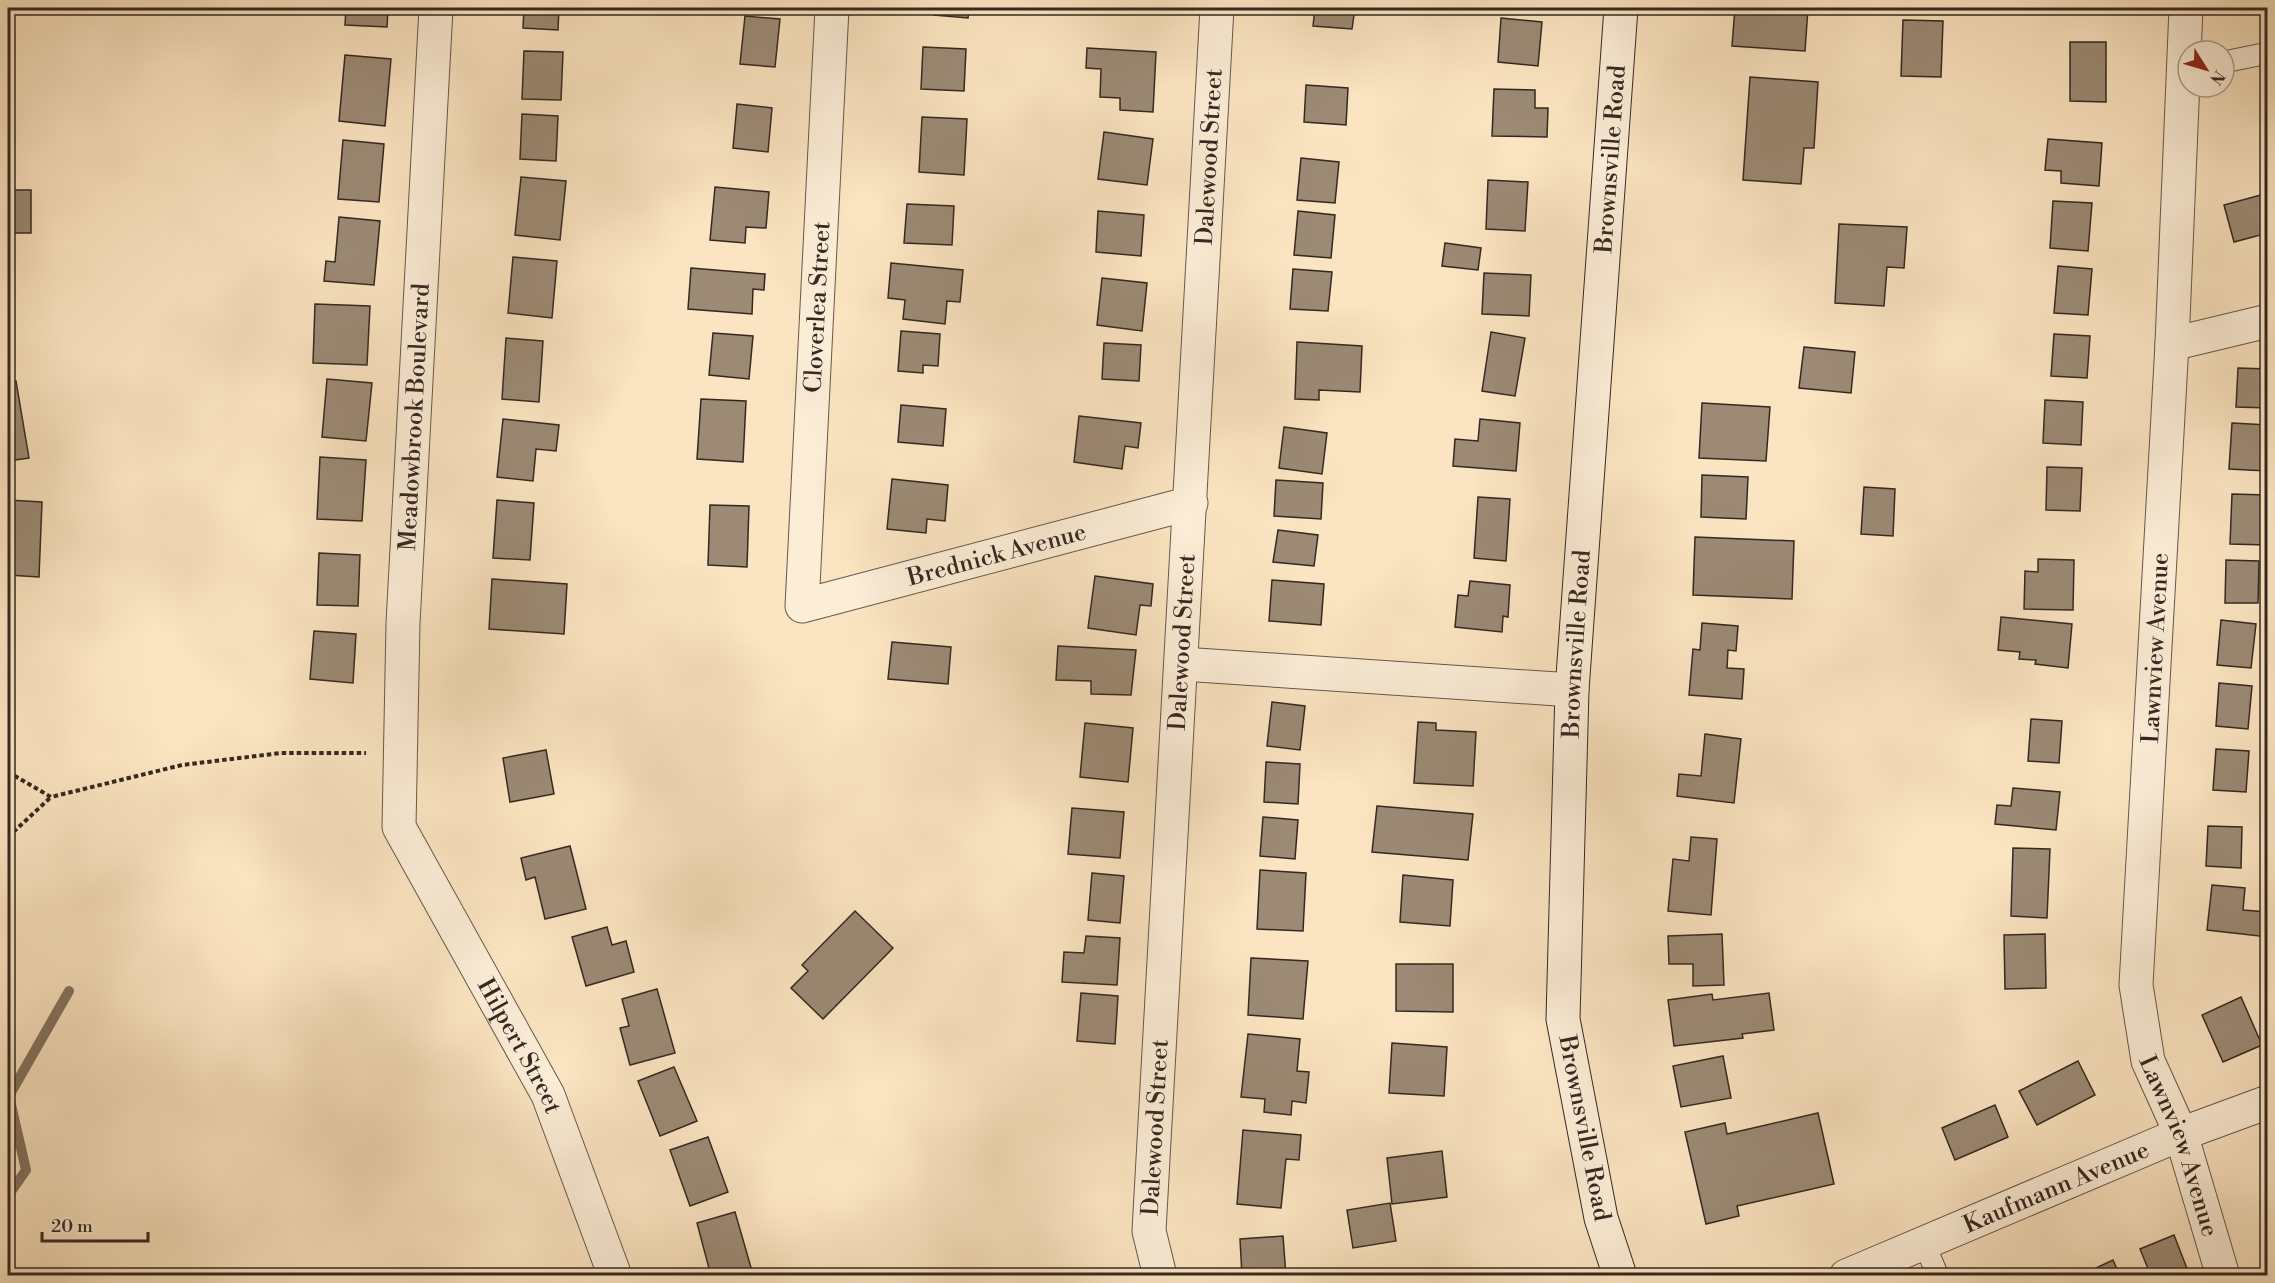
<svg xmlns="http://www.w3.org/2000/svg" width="2275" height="1283" font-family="'Libre Bodoni',serif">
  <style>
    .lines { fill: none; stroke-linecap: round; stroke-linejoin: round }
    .stream { stroke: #847261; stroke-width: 10 }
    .building { fill: #9c8a75; stroke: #352822; stroke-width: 1.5 }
    .service-casing { stroke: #66574a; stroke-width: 23 }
    .minor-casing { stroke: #66574a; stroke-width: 35 }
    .secondary-casing { stroke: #352822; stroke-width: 35 }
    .path { stroke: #352822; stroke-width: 4; stroke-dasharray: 4.5 3; stroke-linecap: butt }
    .service { stroke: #fcedd7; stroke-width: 21 }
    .minor { stroke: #fcedd7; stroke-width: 33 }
    .secondary { stroke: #fcedd7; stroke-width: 33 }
    .labels { text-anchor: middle; stroke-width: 4.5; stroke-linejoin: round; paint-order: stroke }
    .street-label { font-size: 24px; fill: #352822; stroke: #fcedd7 }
  </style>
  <rect width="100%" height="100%" fill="#fbe4c1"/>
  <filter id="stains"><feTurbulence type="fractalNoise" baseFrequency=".00333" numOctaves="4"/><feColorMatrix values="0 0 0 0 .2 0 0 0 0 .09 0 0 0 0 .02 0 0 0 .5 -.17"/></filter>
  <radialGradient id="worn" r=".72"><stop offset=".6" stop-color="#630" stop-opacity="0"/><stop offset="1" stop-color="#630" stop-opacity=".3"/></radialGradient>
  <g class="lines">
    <polyline class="stream" points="8,1196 26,1170 9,1096 69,991"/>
  </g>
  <g class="building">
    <polygon points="346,8 388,8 387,27 345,25"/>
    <polygon points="524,8 559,8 558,30 523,28"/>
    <polygon points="934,8 969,8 968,18 934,15"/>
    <polygon points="1113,8 1148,8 1148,11"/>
    <polygon points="1315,8 1355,8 1352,29 1313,26"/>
    <polygon points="1735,8 1808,8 1805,51 1732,46"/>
    <polygon points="2261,8 2268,8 2268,25 2265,26"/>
    <polygon points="745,16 780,19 775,67 740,64"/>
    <polygon points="1501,18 1542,22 1538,66 1498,62"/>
    <polygon points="1903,20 1943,21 1941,77 1901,76"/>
    <polygon points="2070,42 2106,42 2106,102 2070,101"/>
    <polygon points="923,47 966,49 964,91 921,89"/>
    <polygon points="1087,48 1156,52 1153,112 1120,110 1120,98 1100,97 1101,69 1086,68"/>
    <polygon points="524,51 563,52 561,100 522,99"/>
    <polygon points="345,55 391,59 385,126 339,121"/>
    <polygon points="1750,77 1818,82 1814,148 1804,148 1801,184 1743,180"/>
    <polygon points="1306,85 1348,88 1346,125 1304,122"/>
    <polygon points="1494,89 1535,90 1535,108 1548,108 1547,137 1492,136"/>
    <polygon points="737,104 772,108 768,152 733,148"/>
    <polygon points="522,114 558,116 556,161 520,159"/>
    <polygon points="922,117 967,119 964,175 919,172"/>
    <polygon points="1104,132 1153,139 1147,185 1098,179"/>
    <polygon points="2048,139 2102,143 2099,186 2061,183 2061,171 2045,170"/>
    <polygon points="343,140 384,144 379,202 338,199"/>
    <polygon points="1301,158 1339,162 1335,203 1297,200"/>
    <polygon points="521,177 566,181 560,240 515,235"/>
    <polygon points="1488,180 1528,182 1525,231 1486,229"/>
    <polygon points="715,187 769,192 766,228 746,227 745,243 710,240"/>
    <rect x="8" y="190" width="23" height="43"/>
    <polygon points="2268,193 2268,233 2234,242 2224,205"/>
    <polygon points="2053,201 2092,203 2088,251 2050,248"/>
    <polygon points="907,204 954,206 952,245 904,243"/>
    <polygon points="1098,211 1144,215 1141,256 1096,252"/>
    <polygon points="1298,211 1335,215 1331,258 1294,255"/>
    <polygon points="339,217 380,221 374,285 324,281 326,261 335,262"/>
    <polygon points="1839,224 1907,227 1904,268 1887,267 1884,306 1835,303"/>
    <polygon points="1445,243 1481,248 1478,270 1442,266"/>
    <polygon points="513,257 557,261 552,318 508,313"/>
    <polygon points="891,263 963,270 960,302 947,301 945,324 903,319 905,300 888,298"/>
    <polygon points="2058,266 2092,269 2088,315 2054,313"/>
    <polygon points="691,268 765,274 764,290 753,289 752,314 688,309"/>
    <polygon points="1293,269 1332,272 1328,311 1290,309"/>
    <polygon points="1484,273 1531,275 1529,316 1482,314"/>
    <polygon points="1102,278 1147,283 1142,331 1097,325"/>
    <polygon points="315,304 370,306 367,365 313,363"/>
    <polygon points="901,331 940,334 938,366 923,365 923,373 898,371"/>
    <polygon points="1491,332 1525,338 1515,396 1482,391"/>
    <polygon points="713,333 753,336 749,379 709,375"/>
    <polygon points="2054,334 2090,336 2087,378 2051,376"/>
    <polygon points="506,338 543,341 539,402 502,399"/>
    <polygon points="1297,342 1362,346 1360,392 1319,390 1319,400 1295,399"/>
    <polygon points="1104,343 1141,345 1139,381 1102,379"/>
    <polygon points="1804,347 1855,352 1851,393 1799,388"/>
    <polygon points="2238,368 2268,369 2268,408 2236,407"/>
    <polygon points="327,379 372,383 366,441 322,437"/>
    <polygon points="16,381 29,458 8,461 8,382"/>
    <polygon points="701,399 746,401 743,462 697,459"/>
    <polygon points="2045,400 2083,402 2081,445 2043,443"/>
    <polygon points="1702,403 1770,407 1766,461 1699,458"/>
    <polygon points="901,405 946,409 943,446 898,442"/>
    <polygon points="1079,416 1141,423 1138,448 1125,446 1122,469 1074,462"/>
    <polygon points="503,419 559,425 556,451 536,449 533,481 497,477"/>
    <polygon points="1480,419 1520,423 1516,471 1453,466 1455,439 1478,441"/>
    <polygon points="2232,423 2268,425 2267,471 2229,469"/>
    <polygon points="1284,427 1327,433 1322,474 1279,468"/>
    <polygon points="320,457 366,460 362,521 317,519"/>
    <polygon points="2047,467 2082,468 2080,511 2046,510"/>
    <polygon points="1702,475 1748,477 1746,519 1701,517"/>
    <polygon points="892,479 948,485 945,521 927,519 926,533 887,529"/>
    <polygon points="1276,480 1323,483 1321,519 1274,516"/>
    <polygon points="1864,487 1895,489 1893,536 1861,534"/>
    <polygon points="2232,494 2268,495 2268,545 2230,544"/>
    <polygon points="1478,497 1510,499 1506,561 1474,558"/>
    <polygon points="8,500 42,502 39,577 8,575"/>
    <polygon points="497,500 534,503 530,560 493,558"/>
    <polygon points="710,505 749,506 747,567 708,565"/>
    <polygon points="1278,530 1318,535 1314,566 1273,562"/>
    <polygon points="1695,537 1794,541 1792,599 1693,595"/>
    <polygon points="319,553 360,555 358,606 317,605"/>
    <polygon points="2038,559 2074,560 2073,610 2024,609 2025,571 2038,572"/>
    <polygon points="2226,560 2259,561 2258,603 2225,603"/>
    <polygon points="1095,576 1153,584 1151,606 1140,605 1136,635 1088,628"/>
    <polygon points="492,579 567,584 564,634 489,629"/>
    <polygon points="1272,580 1324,584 1321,625 1269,621"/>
    <polygon points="1470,581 1510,585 1508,617 1503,616 1502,632 1455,627 1458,595 1468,596"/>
    <polygon points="2001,617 2072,624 2068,668 2035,664 2036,660 2019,659 2020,652 1998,650"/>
    <polygon points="2221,620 2256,624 2251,668 2217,665"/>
    <polygon points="1702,623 1738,626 1736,651 1728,650 1727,668 1744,669 1742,699 1689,695 1693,649 1700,650"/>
    <polygon points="314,631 356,634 353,683 310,679"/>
    <polygon points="892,642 951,647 948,684 888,679"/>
    <polygon points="1058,646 1136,650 1131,695 1091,694 1091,681 1056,680"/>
    <polygon points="2219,683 2252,686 2248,729 2216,726"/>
    <polygon points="1272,702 1305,706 1300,750 1267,746"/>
    <polygon points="2031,719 2062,721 2059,763 2028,761"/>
    <polygon points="1418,722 1436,723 1436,730 1476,732 1473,786 1414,783"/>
    <polygon points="1085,723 1133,728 1128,782 1080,777"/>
    <polygon points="1705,734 1741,739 1734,803 1677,796 1679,774 1701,776"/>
    <polygon points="2216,749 2249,751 2246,792 2213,790"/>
    <polygon points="546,750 554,794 510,802 503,758"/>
    <polygon points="1266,762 1300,764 1298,804 1264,802"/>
    <polygon points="2013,788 2060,792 2056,830 1995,824 1997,805 2011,806"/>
    <polygon points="1377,806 1473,814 1468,860 1372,852"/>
    <polygon points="1072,808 1124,812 1120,858 1068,854"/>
    <polygon points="1263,817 1298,820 1295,859 1260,856"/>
    <polygon points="2208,826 2242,827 2241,868 2206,866"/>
    <polygon points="1691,837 1717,839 1711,915 1668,911 1673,859 1689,861"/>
    <polygon points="570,846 586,909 545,919 535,877 526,880 521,858"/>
    <polygon points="2013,848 2050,849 2047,918 2011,916"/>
    <polygon points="1260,870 1306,873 1303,931 1257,929"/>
    <polygon points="1092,873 1124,876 1120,923 1088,920"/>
    <polygon points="1403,875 1453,880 1450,926 1400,922"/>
    <polygon points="2212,885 2245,888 2243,910 2268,912 2268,937 2207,930"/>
    <polygon points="855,911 893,948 823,1019 791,988 808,971 802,965"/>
    <polygon points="607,927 612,945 626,941 634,972 586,986 572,937"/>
    <polygon points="1722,934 1724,985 1693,986 1693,964 1669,964 1668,936"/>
    <polygon points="2045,934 2046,988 2005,989 2004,935"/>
    <polygon points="1086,936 1120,938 1117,985 1062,982 1064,952 1084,953"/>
    <polygon points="1251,958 1308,961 1303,1019 1248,1015"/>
    <polygon points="1396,964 1453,964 1453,1012 1396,1011"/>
    <polygon points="657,989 675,1053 630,1065 620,1028 629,1026 622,999"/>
    <polygon points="1081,993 1118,996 1115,1044 1077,1041"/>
    <polygon points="1769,993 1774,1030 1742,1034 1743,1038 1674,1046 1668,1000 1712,994 1713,1000"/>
    <polygon points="2241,997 2262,1045 2223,1062 2202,1015"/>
    <polygon points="1248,1034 1300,1039 1297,1071 1309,1072 1306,1103 1292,1101 1291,1115 1264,1112 1265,1099 1241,1097"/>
    <polygon points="1392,1043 1447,1047 1444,1096 1389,1093"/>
    <polygon points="1723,1056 1731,1098 1681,1107 1673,1066"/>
    <polygon points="2078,1061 2095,1095 2037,1125 2019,1091"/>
    <polygon points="674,1067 697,1121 660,1136 638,1081"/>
    <polygon points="1995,1105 2008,1137 1955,1160 1942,1128"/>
    <polygon points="1818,1113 1834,1184 1737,1206 1739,1216 1706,1224 1685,1132 1725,1123 1727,1134"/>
    <polygon points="1243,1130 1301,1135 1299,1160 1286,1159 1281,1208 1237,1204"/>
    <polygon points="708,1137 728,1192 690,1206 670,1150"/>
    <polygon points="1442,1151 1447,1197 1392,1204 1387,1158"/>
    <polygon points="1390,1203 1396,1241 1353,1248 1347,1210"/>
    <polygon points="735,1212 752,1271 735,1276 711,1276 697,1223"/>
    <polygon points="2174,1235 2188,1271 2176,1276 2151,1276 2140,1249"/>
    <polygon points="1283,1236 1286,1276 1242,1276 1240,1239"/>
    <polygon points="2113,1260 2120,1276 2079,1276"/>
  </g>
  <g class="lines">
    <g class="service-casing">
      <g id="service">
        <polyline points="2224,62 2268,53"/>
        <polyline points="1924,1243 1938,1276"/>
      </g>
    </g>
    <g class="minor-casing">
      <g id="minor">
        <path id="s1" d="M 436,8 L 403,623 L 399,827 L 548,1095 L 615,1276"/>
        <path id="s2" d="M 832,8 L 802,606 L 1191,503"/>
        <path id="s3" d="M 2186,8 L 2172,344 L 2136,985 L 2148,1061 L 2181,1134 L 2223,1276"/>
        <polyline points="2172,344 2268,321"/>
        <polyline points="1182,664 1572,690"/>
        <path id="s4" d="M 1160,1276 L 1149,1231 L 1217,8"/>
        <path id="s5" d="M 1846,1276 L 2181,1134 L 2268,1102"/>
      </g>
    </g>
    <g class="secondary-casing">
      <g id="secondary">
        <path id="s6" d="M 1620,1276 L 1601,1218 L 1563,1019 L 1572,690 L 1621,8"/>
      </g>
    </g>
    <g class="path">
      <polyline points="8,772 51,797 182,765 281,753 366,753"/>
      <polyline points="8,837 51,797"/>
    </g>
    <use href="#service" class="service"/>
    <use href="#minor" class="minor"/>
    <use href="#secondary" class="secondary"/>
  </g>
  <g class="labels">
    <g class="street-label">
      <text dy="8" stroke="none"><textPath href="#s4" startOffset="1122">Dalewood Street</textPath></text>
      <text dy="8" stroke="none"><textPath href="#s6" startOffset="1125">Brownsville Road</textPath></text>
      <text transform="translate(817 307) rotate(-87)" y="8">Cloverlea Street</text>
      <text transform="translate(414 417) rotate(-87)" y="8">Meadowbrook Boulevard</text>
      <text dy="8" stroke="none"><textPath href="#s2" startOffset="800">Brednick Avenue</textPath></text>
      <text dy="8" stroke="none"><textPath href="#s4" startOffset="636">Dalewood Street</textPath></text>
      <text dy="8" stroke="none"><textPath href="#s6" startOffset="639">Brownsville Road</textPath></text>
      <text transform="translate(2155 648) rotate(-87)" y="8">Lawnview Avenue</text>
      <text dy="8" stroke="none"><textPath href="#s1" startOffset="1070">Hilpert Street</textPath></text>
      <text dy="8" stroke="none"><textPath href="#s4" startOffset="150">Dalewood Street</textPath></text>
      <text transform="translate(1585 1128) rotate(79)" y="8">Brownsville Road</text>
      <text dy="8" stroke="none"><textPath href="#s3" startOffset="1146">Lawnview Avenue</textPath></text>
      <text dy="8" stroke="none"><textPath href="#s5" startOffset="228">Kaufmann Avenue</textPath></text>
    </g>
  </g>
  <rect width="2275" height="1283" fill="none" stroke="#fbe4c1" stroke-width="30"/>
  <rect x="9" y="9" width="2257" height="1265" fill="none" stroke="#352822" stroke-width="3"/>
  <rect x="15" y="15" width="2245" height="1253" fill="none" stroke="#352822" stroke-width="1.5"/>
  <g transform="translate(2206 69) rotate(127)"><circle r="28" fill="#fcedd7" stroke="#ac9e8f" stroke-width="1.5"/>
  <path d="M0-4.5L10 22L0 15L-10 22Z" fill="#8f2418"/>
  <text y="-9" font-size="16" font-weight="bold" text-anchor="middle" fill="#352822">N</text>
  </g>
  <path d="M42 1232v9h106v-9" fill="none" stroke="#352822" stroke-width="3"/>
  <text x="51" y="1232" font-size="18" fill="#352822" stroke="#fcedd7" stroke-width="4.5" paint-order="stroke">20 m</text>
  <rect width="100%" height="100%" filter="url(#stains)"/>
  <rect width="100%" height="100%" fill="url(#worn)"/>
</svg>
